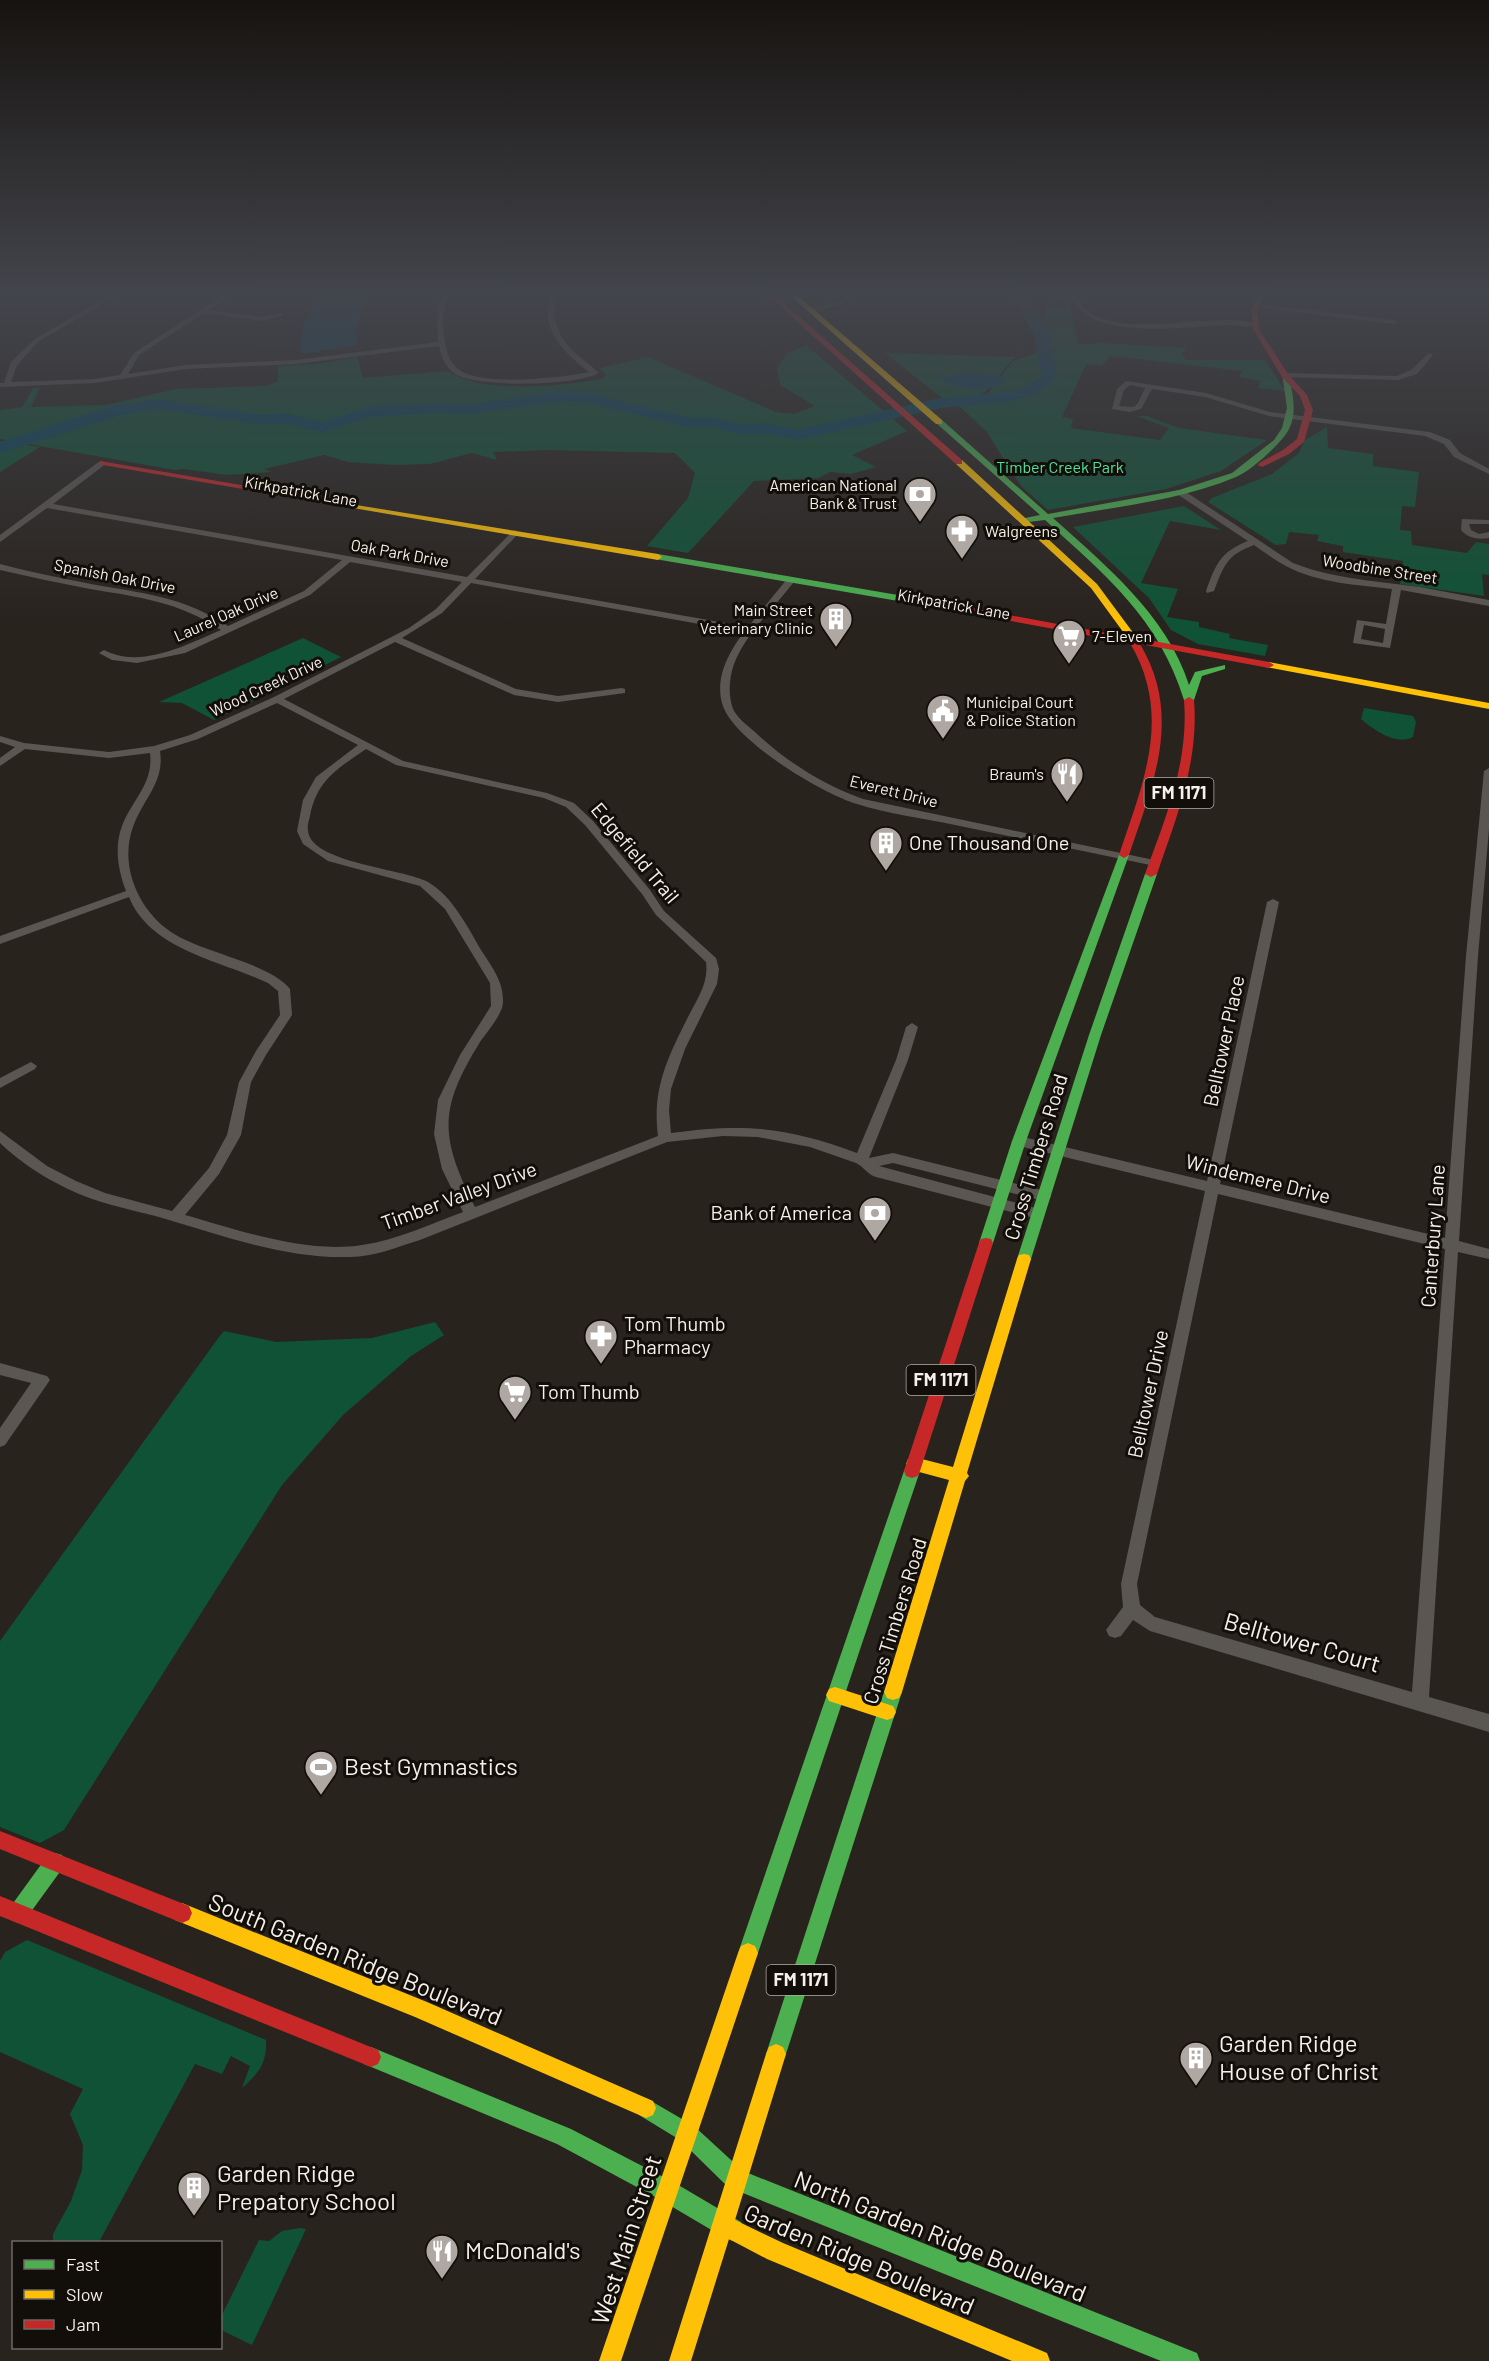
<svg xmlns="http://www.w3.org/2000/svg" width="1489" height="2361" font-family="Barlow,sans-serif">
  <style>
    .green { fill: #105236 }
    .water { fill: #09465f }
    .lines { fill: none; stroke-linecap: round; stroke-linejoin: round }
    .river { fill: #09465f; fill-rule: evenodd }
    .street { fill: #5a5651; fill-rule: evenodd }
    .fast { fill: #4caf50; fill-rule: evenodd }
    .slow { fill: #ffc107; fill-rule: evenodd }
    .jam { fill: #c62828; fill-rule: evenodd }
    .labels { text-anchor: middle; stroke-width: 6; stroke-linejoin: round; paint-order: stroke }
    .far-park-label { font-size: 16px; fill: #4ee19e; stroke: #120e09 }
    .far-poi-label { font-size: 16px; fill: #f7f0e9; stroke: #120e09; text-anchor: end }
    .far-street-label { font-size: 16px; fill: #f7f0e9; stroke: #120e09 }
    .shield { fill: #120e09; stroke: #b2aca6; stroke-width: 1.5 }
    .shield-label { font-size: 18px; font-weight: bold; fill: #f7f0e9 }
    .poi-label { font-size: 20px; fill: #f7f0e9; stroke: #120e09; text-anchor: start }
    .street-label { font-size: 20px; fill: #f7f0e9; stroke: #120e09 }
    .near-street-label { font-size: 24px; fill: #f7f0e9; stroke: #120e09 }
    .near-poi-label { font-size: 24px; fill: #f7f0e9; stroke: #120e09; text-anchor: start }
  </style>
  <rect width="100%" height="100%" fill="#29231e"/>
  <g class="green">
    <polygon points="1051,290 1067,290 1078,345 1101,343 1187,348 1182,354 1186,360 1265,360 1285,391 1258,388 1261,381 1239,377 1242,371 1110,356 1102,366 1086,364 1062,417 1073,419 1071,428 1160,440 1169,428 1136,416 1147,416 1179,428 1267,440 1221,471 1166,489 1048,510 1021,486 986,431 959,406 988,393 1013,361 1036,353"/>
    <path d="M 806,345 L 907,431 L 852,455 L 876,467 L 851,474 L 830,472 L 818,478 L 754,481 L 688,553 L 647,546 L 688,498 L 695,473 L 675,453 L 547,450 L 493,452 L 497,460 L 472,453 L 430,464 L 394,465 L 348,462 L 324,455 L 264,469 L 272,472 L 227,475 L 183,469 L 175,470 L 0,439 L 0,410 L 22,407 L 33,388 L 40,388 L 31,407 L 106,405 L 176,389 L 266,386 L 278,381 L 278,366 L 317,364 L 357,357 L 363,378 L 448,371 C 479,394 560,386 597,380 L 604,378 L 605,374 L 599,368 L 648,357 L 776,412 L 794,414 L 815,406 L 780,385 L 777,368 L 786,354 Z"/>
    <polygon points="885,353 1015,357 984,393 951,405"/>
    <polygon points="1327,427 1328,448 1373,454 1373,466 1419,472 1415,507 1402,506 1400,530 1411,531 1412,545 1467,553 1476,542 1489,544 1489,575 1482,574 1484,596 1400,584 1403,561 1343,552 1343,546 1317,541 1319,535 1289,532 1286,544 1276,545 1208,502 1212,498 1272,474 1299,453 1305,440"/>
    <polygon points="0,441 40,447 0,472"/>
    <polygon points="1184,506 1221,530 1170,521 1141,583 1178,589 1167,617 1199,622 1199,627 1230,634 1229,638 1268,645 1265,656 1198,644 1171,630 1149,598 1073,527"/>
    <polygon points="303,638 341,657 214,720 182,703 159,702"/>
    <path d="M 1364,708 L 1413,716 L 1416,722 L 1413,737 C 1396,746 1374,730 1361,719 Z"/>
    <polygon points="435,1322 444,1335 411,1356 343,1415 282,1485 64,1830 40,1843 0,1827 0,1641 219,1337 224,1331 276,1342 372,1338"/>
    <path d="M 27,1940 L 266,2040 C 267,2063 259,2073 242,2088 L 250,2066 L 231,2056 L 222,2074 L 195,2064 L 99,2242 L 53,2242 L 53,2234 L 71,2201 L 82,2170 L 83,2145 L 70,2114 L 83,2089 L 0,2052 L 0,1961 L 5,1952 Z"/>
    <polygon points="300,2228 306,2229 252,2345 221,2330 221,2317 259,2240 269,2241 282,2231"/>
  </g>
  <g class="water">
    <path d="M 355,290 L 370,290 L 355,333 L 358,345 L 304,354 L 300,351 L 304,322 L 312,314 L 310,309 C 328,291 337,301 355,290 Z"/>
    <path d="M 972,372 L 1009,378 C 987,396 961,391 938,377 Z"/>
  </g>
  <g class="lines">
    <polygon class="river" points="1015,290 1031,290 1028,294 1029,297 1050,337 1057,377 1038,393 1014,401 941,408 797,440 767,434 743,435 715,428 687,427 588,403 562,401 472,414 431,413 371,417 323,432 283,423 262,425 158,409 122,415 0,453 0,442 113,406 158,399 262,415 283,413 322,422 369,407 431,403 472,404 562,391 588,393 687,417 715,418 743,425 767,424 797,430 941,398 1011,392 1027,386 1041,376 1035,337 1014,297"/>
    <g class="street">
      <polygon points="3,290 11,290 0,297 0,292"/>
      <path d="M 119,290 L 127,290 L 39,341 L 17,365 L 11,382 L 95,379 L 120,375 L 134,353 L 230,290 L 238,290 L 209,310 L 263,317 L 281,313 L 284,315 L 263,321 L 204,313 L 139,355 L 128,374 L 186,365 L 296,360 L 438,342 L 437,309 L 445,290 L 452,290 C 443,304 442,319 444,335 C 445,348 449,364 461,371 C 486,386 560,378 589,372 C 564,353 535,325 553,290 L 559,290 C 554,300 554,308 555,318 C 560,347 580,355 599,373 C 576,386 478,388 455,374 C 446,368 441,356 439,346 L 296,364 L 186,369 L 95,383 L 0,387 L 0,383 L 4,383 L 11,362 L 35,339 Z"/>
      <polygon points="850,290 857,290 841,305 810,312 807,310 837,302"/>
      <path d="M 1070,290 L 1076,290 C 1088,353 1221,306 1257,325 L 1254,327 C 1245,327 1235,325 1226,325 C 1187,326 1079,344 1070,290 Z"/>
      <polygon points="1256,304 1394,320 1397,322 1394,324 1254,307"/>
      <polygon points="1429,353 1433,355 1417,374 1398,380 1285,377 1281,375 1285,373 1397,376 1411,370"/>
      <path d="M 1126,381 L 1206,393 L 1270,412 L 1430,432 L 1450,440 L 1460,453 L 1489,469 L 1489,474 L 1454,457 L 1444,444 L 1425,436 L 1269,416 L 1205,397 L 1152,389 L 1141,409 L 1130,412 L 1112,409 L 1117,389 ZM 1130,385 L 1145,388 L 1138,403 L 1134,407 L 1119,406 L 1124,390 Z"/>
      <path d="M 100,461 L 107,463 L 53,504 L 467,577 L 514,530 L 517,531 L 517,535 L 475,579 L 748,627 L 787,579 L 793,579 L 793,583 C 773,609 746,633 734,664 C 729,678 728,695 733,709 C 738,719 747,725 755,732 C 787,762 822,784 863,799 L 1159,861 L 1159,865 L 1155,866 C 1088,852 1022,839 955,825 C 923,818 888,814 857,804 C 822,794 731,739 722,703 C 715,677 729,652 744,632 L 471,583 L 442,613 L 402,638 L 516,689 L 558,696 L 622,688 L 625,689 L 625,693 L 558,702 L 514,695 L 395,642 L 284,699 L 403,761 L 547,793 L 574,803 L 593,821 L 650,890 L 664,911 L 716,958 L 719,969 L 717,984 L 685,1049 L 671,1089 L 669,1110 L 671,1133 C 744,1123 788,1127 857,1153 L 896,1060 L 906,1027 L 912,1023 L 918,1027 L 908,1060 L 869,1158 L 893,1153 L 1049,1192 L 1051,1196 L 1049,1200 L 1044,1201 L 893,1163 L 879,1166 L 1043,1210 L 1045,1214 L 1043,1218 L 1038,1219 L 876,1177 C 868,1175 864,1167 856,1163 L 810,1147 L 758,1137 L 723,1136 L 667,1142 L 420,1240 C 397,1247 374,1257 350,1257 C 284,1259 221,1235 159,1217 C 128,1209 97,1203 68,1189 C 43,1177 20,1162 0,1143 L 0,1131 L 47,1166 L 76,1181 L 105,1193 L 172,1211 L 209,1168 L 227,1135 L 239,1082 L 256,1051 L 280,1015 L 278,991 L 268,983 C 222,961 150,950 129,897 L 0,944 L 0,936 L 126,891 C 118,870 114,847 122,826 C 132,800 154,783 150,753 L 109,758 L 25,749 L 0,766 L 0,758 L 15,747 L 0,742 L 0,736 L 24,743 L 109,752 L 154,746 L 190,735 L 274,697 L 409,628 L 436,609 L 462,582 L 350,562 L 310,595 L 185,653 L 137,663 L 112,660 L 99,653 L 104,650 C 108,652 113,654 117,655 C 150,664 191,643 221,630 C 180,602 138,597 90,589 C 60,583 30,577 0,570 L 0,564 C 30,572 61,578 91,584 C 142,593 185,597 228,626 L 304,591 L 342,560 L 47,508 L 0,542 L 0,535 ZM 277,703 L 358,745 L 316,777 L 303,800 L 297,831 L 303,844 L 328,861 L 420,886 L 445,909 L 490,983 L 491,1006 L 460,1055 L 438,1100 L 434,1134 L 442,1169 L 463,1212 C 430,1224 397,1240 362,1245 C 306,1254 238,1230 185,1215 L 219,1174 L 241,1135 L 251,1082 L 266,1055 L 292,1015 L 290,989 C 268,962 202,953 171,932 C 138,910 119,865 133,827 C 143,799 165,782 160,751 L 198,739 ZM 366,749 L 396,765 L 544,798 L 566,807 L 585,825 L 642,894 L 656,915 L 706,962 C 709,984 696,1000 687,1019 C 667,1059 652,1090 658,1136 L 475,1207 C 440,1137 438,1110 480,1042 C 487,1032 502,1015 503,1003 C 504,982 492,967 481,950 C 467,926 453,897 428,882 C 406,869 309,863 308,830 C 307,826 309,820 310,816 C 317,780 337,769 366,749 Z"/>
      <path d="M 1177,490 L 1183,490 L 1293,563 C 1334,579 1377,581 1420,587 C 1443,591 1466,596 1489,600 L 1489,606 L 1401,590 L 1390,648 L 1353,643 L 1357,620 L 1386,624 L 1392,589 C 1358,585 1317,583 1286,566 C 1275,560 1264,552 1254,545 C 1227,555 1224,565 1214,591 L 1207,593 L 1206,591 C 1216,564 1220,552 1248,541 L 1177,494 ZM 1364,625 L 1385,629 L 1383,643 L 1361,639 Z"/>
      <path d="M 1462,519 L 1489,520 L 1489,524 L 1469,524 L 1471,530 L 1479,534 L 1489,532 L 1489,538 C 1478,540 1468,538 1461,530 Z"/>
      <path d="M 1489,768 L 1489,829 L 1478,956 L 1459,1241 L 1489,1249 L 1489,1259 L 1458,1252 L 1429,1697 L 1489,1714 L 1489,1732 L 1150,1631 L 1133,1620 L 1121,1636 L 1115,1638 L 1109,1636 L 1106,1630 L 1123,1607 L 1121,1584 L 1205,1191 L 1019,1146 L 1012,1141 L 1019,1136 L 1207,1181 L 1267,902 L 1273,899 L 1279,902 L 1220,1184 L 1445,1238 L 1466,956 L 1484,771 ZM 1218,1194 L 1445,1249 L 1412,1692 L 1155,1617 L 1140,1605 L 1137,1584 Z"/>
      <polygon points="31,1062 37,1066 35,1069 0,1088 0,1078"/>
      <polygon points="0,1363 47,1376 50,1380 5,1445 0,1447 0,1428 31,1383 0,1375"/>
    </g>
    <g class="fast">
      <path d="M 1282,373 L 1289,375 C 1292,393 1298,411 1289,429 C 1283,442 1250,472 1236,477 C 1179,501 1113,507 1053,518 C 1105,565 1167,615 1189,685 L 1195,672 L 1225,665 L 1225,669 L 1202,676 L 1194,700 L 1189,703 L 1184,700 C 1159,618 1105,575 1045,520 L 1020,523 L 1020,519 L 1040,515 L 935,422 L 942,420 L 1048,514 L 1179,490 L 1232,473 L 1274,440 L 1282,428 L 1287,408 Z"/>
      <polygon points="658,554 933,601 937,604 933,607 655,559 654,557"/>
      <polygon points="1124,852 1129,855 1026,1141 993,1243 991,1247 981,1247 979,1243 1012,1141 1119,855"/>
      <polygon points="1151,871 1157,874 1101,1035 1031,1259 1029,1263 1019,1263 1017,1259 1089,1035 1145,874"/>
      <polygon points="912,1464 918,1466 920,1471 758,1953 755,1960 748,1963 741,1960 738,1953 904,1471 906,1466"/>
      <polygon points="893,1684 899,1686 902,1692 786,2054 783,2061 776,2064 769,2061 766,2054 884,1692 887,1686"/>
      <polygon points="55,1853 62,1855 64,1862 62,1869 25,1920 18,1923 11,1920 8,1913 11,1906 48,1855"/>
      <polygon points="371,2047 571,2129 675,2183 741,2222 744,2230 741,2238 733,2241 725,2238 659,2199 557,2144 364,2064 361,2057 364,2050"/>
      <polygon points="646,2098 694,2126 743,2171 1197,2353 1200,2361 1161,2361 728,2187 680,2140 639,2115 636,2108 639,2101"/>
    </g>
    <g class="slow">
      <polygon points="784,290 791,290 942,420 942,424 936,424"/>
      <polygon points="956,460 962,460 1097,584 1137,638 1135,640 1129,640 1091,588 956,464"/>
      <polygon points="344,503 658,554 662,557 658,560 347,507 343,505"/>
      <polygon points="1269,662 1489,703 1489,709 1266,667 1266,663"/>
      <polygon points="1024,1254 1029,1255 1031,1259 967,1473 969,1476 965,1481 902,1692 899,1698 893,1700 887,1698 884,1692 949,1480 908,1469 906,1464 908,1459 914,1457 953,1467 1017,1259 1019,1255"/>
      <polygon points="835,1687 893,1706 896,1712 893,1718 887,1720 829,1701 826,1695 829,1689"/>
      <polygon points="182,1903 427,2002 653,2101 656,2108 653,2115 646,2118 415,2017 175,1920 172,1913 175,1906"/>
      <polygon points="748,1943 755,1946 758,1953 621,2361 599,2361 738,1953 741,1946"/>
      <polygon points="776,2044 783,2047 786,2054 735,2220 783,2243 1047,2353 1050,2361 1012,2361 767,2259 729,2239 691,2361 669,2361 766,2054 769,2047"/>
    </g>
    <g class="jam">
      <polygon points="762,290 769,290 962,460 962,464 956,464"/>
      <polygon points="1259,290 1265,290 1257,311 1259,329 1288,374 1307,395 1313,410 1304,442 1289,454 1262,467 1258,465 1259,463 1283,450 1297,439 1305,410 1300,396 1282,377 1253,329 1251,311"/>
      <polygon points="100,461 347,503 351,505 347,507 103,465 100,465"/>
      <path d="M 933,601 L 1128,637 L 1132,635 L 1137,638 L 1269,662 L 1274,665 L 1269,668 L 1140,644 C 1183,716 1153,784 1129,855 L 1124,858 L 1119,855 C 1143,782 1173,716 1130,643 L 930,606 L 929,604 Z"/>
      <path d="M 1189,697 L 1194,700 C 1199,762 1177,816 1157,874 L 1151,877 L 1145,874 C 1166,817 1189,762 1184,700 Z"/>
      <polygon points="986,1238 991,1239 993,1243 920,1471 918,1476 912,1478 906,1476 904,1471 979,1243 981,1239"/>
      <polygon points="0,1831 189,1906 192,1913 189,1920 182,1923 0,1849"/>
      <polygon points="0,1896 378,2050 381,2057 378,2064 371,2067 0,1916"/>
    </g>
  </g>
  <linearGradient id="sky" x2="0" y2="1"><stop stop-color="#171310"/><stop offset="0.47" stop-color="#43454c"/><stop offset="1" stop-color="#43454c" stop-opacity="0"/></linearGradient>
  <rect width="1489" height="621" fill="url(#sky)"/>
  <defs>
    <g id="bank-pin" transform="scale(1.725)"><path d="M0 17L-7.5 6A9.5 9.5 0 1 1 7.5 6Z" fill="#afa8a2" stroke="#120e09"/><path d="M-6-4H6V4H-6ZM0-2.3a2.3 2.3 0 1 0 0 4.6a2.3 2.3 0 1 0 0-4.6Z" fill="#fff"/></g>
    <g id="pharmacy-pin" transform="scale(1.725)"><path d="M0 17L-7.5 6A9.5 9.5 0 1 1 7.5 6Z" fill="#afa8a2" stroke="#120e09"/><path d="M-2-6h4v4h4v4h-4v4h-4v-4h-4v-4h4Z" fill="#fff"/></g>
    <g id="building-pin" transform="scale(1.725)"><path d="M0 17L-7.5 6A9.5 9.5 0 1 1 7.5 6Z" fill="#afa8a2" stroke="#120e09"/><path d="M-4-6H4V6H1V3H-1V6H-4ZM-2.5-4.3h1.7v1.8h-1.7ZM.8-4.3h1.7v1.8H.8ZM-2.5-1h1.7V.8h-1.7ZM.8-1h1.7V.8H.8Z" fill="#fff"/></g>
    <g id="supermarket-pin" transform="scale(1.725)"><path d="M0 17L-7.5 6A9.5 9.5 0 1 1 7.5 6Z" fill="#afa8a2" stroke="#120e09"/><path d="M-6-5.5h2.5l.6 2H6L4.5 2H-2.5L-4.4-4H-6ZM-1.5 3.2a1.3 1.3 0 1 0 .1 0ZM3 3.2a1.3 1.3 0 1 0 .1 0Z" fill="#fff"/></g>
    <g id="civic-pin" transform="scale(1.725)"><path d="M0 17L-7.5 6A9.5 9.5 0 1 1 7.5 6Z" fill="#afa8a2" stroke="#120e09"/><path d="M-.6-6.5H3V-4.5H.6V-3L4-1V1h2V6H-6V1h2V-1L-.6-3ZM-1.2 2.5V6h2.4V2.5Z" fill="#fff"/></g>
    <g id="restaurant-pin" transform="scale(1.725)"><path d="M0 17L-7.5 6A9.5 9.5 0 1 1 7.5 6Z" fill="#afa8a2" stroke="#120e09"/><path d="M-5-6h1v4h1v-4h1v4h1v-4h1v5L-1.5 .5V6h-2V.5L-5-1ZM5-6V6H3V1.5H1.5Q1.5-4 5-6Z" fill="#fff"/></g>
    <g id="stadium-pin" transform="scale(1.725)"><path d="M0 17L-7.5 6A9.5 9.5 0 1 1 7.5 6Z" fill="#afa8a2" stroke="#120e09"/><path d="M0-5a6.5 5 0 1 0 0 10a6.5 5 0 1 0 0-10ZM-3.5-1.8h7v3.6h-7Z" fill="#fff"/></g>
  </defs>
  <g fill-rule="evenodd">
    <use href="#bank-pin" x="920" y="494"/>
    <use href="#pharmacy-pin" x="962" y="531"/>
    <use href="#building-pin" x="836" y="619"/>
    <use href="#supermarket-pin" x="1069" y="636"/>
    <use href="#civic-pin" x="943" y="711"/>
    <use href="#restaurant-pin" x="1067" y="774"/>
    <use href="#building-pin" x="886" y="843"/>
    <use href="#bank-pin" x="875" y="1213"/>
    <use href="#pharmacy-pin" x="601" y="1336"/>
    <use href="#supermarket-pin" x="515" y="1392"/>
    <use href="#stadium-pin" x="321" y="1767"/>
    <use href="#building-pin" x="1196" y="2058"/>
    <use href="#building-pin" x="194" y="2188"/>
    <use href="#restaurant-pin" x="442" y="2251"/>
  </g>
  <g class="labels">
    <g class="far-park-label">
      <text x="1060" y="473">Timber Creek Park</text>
    </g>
    <g class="far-poi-label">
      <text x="897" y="491">American National<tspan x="897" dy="18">Bank &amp; Trust</tspan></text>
      <text x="985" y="537" text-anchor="start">Walgreens</text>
      <text x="813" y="616">Main Street<tspan x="813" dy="18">Veterinary Clinic</tspan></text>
      <text x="1092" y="642" text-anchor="start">7-Eleven</text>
      <text x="966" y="708" text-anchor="start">Municipal Court<tspan x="966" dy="18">&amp; Police Station</tspan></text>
      <text x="1044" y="780">Braum's</text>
    </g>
    <g class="far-street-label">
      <text transform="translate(301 491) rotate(10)" y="6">Kirkpatrick Lane</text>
      <text transform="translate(400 553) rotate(10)" y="6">Oak Park Drive</text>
      <text transform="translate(1380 569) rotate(9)" y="6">Woodbine Street</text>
      <text transform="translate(115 576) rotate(11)" y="6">Spanish Oak Drive</text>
      <text transform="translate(954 604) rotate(10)" y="6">Kirkpatrick Lane</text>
      <text transform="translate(226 614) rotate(-24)" y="6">Laurel Oak Drive</text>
      <text transform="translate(266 686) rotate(-25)" y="6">Wood Creek Drive</text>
      <text transform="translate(894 791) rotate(14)" y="6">Everett Drive</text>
    </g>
    <g class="shield">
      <rect x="1144.5" y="778" width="69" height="30" rx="4.5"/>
      <rect x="906.5" y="1365" width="69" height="30" rx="4.5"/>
      <rect x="766.5" y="1965" width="69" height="30" rx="4.5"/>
    </g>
    <g class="shield-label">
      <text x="1179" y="799">FM 1171</text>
      <text x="941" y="1386">FM 1171</text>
      <text x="801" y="1986">FM 1171</text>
    </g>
    <g class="poi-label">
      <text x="909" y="850">One Thousand One</text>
      <text x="852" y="1220" text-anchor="end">Bank of America</text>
      <text x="624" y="1331">Tom Thumb<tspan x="624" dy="23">Pharmacy</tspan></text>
      <text x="538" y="1399">Tom Thumb</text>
    </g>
    <g class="street-label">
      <text transform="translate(635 853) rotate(50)" y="7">Edgefield Trail</text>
      <text transform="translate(1224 1041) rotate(-78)" y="7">Belltower Place</text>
      <text transform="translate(1036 1157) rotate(-73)" y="7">Cross Timbers Road</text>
      <text transform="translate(1258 1179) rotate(14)" y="7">Windemere Drive</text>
      <text transform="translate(459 1196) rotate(-20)" y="7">Timber Valley Drive</text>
      <text transform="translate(1433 1236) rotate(-86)" y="7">Canterbury Lane</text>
      <text transform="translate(1148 1394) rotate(-78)" y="7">Belltower Drive</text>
      <text transform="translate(895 1621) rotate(-73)" y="7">Cross Timbers Road</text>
    </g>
    <g class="near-street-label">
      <text transform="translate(1302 1643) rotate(16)" y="8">Belltower Court</text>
      <text transform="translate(355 1960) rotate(22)" y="8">South Garden Ridge Boulevard</text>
      <text transform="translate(940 2237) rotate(22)" y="8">North Garden Ridge Boulevard</text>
      <text transform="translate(627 2240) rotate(-72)" y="8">West Main Street</text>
      <text transform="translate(859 2260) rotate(23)" y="8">Garden Ridge Boulevard</text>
    </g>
    <g class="near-poi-label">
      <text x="344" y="1775">Best Gymnastics</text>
      <text x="1219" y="2052">Garden Ridge<tspan x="1219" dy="28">House of Christ</tspan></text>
      <text x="217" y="2182">Garden Ridge<tspan x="217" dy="28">Prepatory School</tspan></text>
      <text x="465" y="2259">McDonald's</text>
    </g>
  </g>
  <rect x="12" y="2241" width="210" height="108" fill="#120e09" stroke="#6e6863" stroke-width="1.5"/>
  <rect x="24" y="2260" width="30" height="9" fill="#4caf50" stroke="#6e6863" stroke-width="1.5"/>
  <text x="66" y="2271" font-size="18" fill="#f7f0e9">Fast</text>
  <rect x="24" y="2290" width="30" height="9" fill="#ffc107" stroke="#6e6863" stroke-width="1.5"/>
  <text x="66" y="2301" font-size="18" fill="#f7f0e9">Slow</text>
  <rect x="24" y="2320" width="30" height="9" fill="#c62828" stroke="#6e6863" stroke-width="1.5"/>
  <text x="66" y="2331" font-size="18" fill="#f7f0e9">Jam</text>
</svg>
